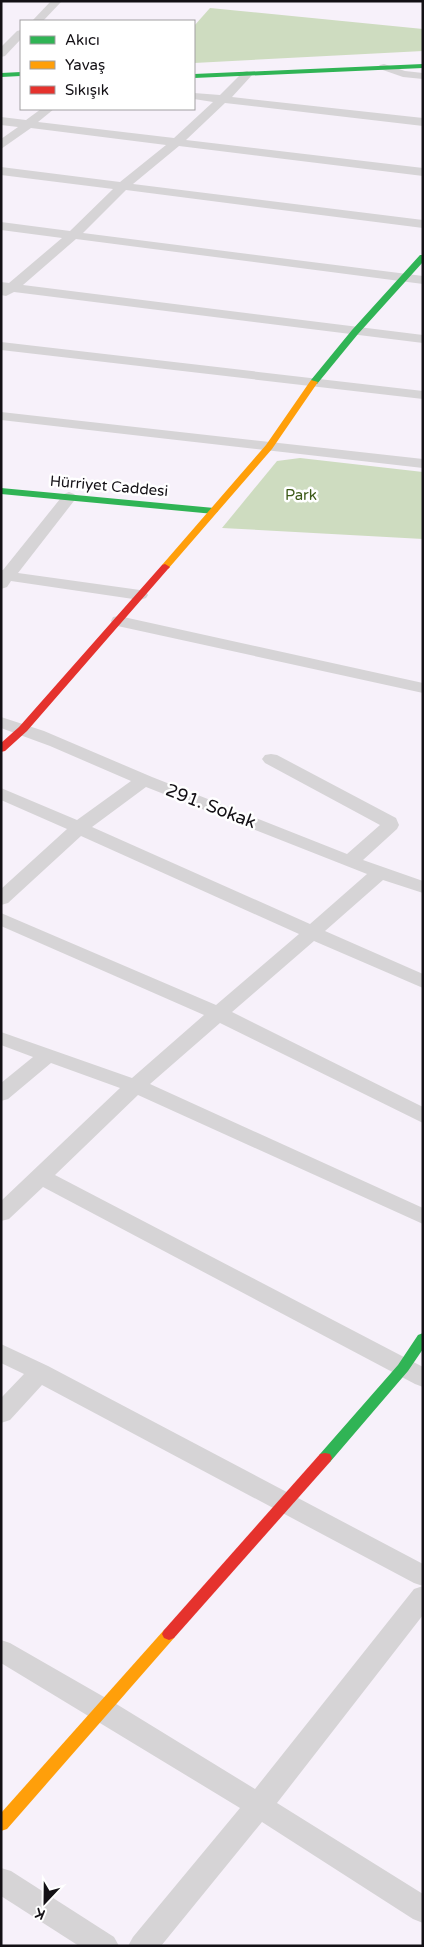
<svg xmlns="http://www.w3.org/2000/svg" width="424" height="1947" font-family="'Varela Round',sans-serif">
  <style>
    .green { fill: #cedcc0 }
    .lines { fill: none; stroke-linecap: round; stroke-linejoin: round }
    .street { fill: #d6d4d6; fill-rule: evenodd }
    .fast { fill: #30b455; fill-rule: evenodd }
    .slow { fill: #ff9f0a; fill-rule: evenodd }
    .jam { fill: #e5322d; fill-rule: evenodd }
    .labels { text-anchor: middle; stroke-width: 5; stroke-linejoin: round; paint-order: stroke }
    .far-street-label { font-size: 15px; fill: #131015; stroke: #fff }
    .far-park-label { font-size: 15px; fill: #3d5a18; stroke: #fff }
    .street-label { font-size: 18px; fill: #131015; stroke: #fff }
  </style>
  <rect width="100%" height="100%" fill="#f7f1fa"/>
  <g class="green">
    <polygon points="210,8 423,29 423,51 194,63 194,26"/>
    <polygon points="300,458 423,472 423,539 222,528 277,461"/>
  </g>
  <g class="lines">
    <g class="street">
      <polygon points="51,1 62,1 43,21 32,21"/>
      <polygon points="21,30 21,39 5,56 1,57 1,47 17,31"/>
      <polygon points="384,64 405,71 423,73 423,79 403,77 380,69 378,67 380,65"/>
      <polygon points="247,71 253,74 232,97 423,118 423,126 225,103 186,140 423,168 423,176 179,146 133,184 423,220 423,228 126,190 83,233 423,276 423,284 76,239 23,285 423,335 423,343 14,292 6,296 1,295 1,282 9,283 62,238 1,230 1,222 70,231 113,189 1,175 1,167 120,182 166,145 31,128 1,149 1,139 18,127 1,125 1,117 26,120 41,109 54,109 38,122 174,138 213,102 194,99 194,93 220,95 243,72"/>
      <polygon points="1,342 423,391 423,399 1,350"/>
      <polygon points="1,412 423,459 423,468 1,420"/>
      <polygon points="69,492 74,494 77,497 18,573 140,590 146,592 148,595 146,598 140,600 11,581 7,587 1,589 1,570 3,570 64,494"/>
      <polygon points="119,616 423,683 423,693 113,625 111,621 113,617"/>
      <path d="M 1,717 L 44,731 L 152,777 L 347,854 L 380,825 L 265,763 L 262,759 L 265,755 L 271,754 L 277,755 L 396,818 L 399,825 L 397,829 L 363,860 L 423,881 L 423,893 L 383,880 L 325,931 L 423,974 L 423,988 L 314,941 L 232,1012 L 423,1107 L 423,1123 L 220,1023 L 150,1084 L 423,1208 L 423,1224 L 138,1095 L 55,1175 L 423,1367 L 423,1387 L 415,1384 L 43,1187 L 9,1219 L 1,1221 L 1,1201 L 120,1088 L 51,1063 L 8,1099 L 1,1101 L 1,1083 L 33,1057 L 1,1045 L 1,1032 L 132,1078 L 204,1015 L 1,926 L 1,913 L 216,1005 L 299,934 L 81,836 L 8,903 L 1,905 L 1,889 L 67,829 L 1,800 L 1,788 L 77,820 L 131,781 L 50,746 L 1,728 ZM 146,787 L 367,874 L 310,924 L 92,827 Z"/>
      <polygon points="1,1344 48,1366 423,1564 423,1615 277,1803 423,1894 423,1923 413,1919 262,1822 161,1946 128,1946 133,1937 240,1808 1,1663 1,1640 10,1643 118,1705 255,1789 414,1589 423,1586 414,1583 42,1385 10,1420 1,1423 1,1398 24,1374 1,1363"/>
      <polygon points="1,1868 11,1871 114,1937 119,1946 79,1946 1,1896"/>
    </g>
    <g class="fast">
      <polygon points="423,64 423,68 194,78 194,74"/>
      <polygon points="21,72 21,76 1,77 1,73"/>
      <polygon points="420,255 423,255 423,262 358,334 317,384 311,384 311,380 352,330"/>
      <polygon points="1,488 214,508 218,511 214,514 1,494"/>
      <polygon points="423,1333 423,1349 408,1371 330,1462 325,1463 320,1462 318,1458 320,1454 398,1365 418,1335"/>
    </g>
    <g class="slow">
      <polygon points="311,380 318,382 272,449 168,569 162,569 162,565 266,445"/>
      <polygon points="169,1628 174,1630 176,1634 174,1638 7,1829 1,1831 1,1813 164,1630"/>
    </g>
    <g class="jam">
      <polygon points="165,564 170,567 168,569 27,731 5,751 1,752 1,743 19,727 162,565"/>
      <polygon points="325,1453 330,1454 332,1458 330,1462 174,1638 169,1640 164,1638 162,1634 164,1630 320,1454"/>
    </g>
  </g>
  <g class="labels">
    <g class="far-street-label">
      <text transform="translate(109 486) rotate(5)" y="5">Hürriyet Caddesi</text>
    </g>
    <g class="far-park-label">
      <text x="301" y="500">Park</text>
    </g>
    <g class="street-label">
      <text transform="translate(211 806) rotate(21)" y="6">291. Sokak</text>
    </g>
  </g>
  <rect width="424" height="1947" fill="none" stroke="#131015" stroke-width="5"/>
  <rect x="20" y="20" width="175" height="90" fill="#ffffff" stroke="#a19fa1"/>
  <rect x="30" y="36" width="25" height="8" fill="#30b455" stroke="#a19fa1"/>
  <text x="65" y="45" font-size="15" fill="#131015">Akıcı</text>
  <rect x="30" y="61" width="25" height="8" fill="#ff9f0a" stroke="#a19fa1"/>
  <text x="65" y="70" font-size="15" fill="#131015">Yavaş</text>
  <rect x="30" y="86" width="25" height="8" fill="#e5322d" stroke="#a19fa1"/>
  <text x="65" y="95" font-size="15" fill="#131015">Sıkışık</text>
  <g transform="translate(45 1902) rotate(202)" stroke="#ffffff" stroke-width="4" paint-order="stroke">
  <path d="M0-4L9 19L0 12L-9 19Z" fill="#131015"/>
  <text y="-8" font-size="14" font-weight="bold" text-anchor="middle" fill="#131015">K</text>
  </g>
</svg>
